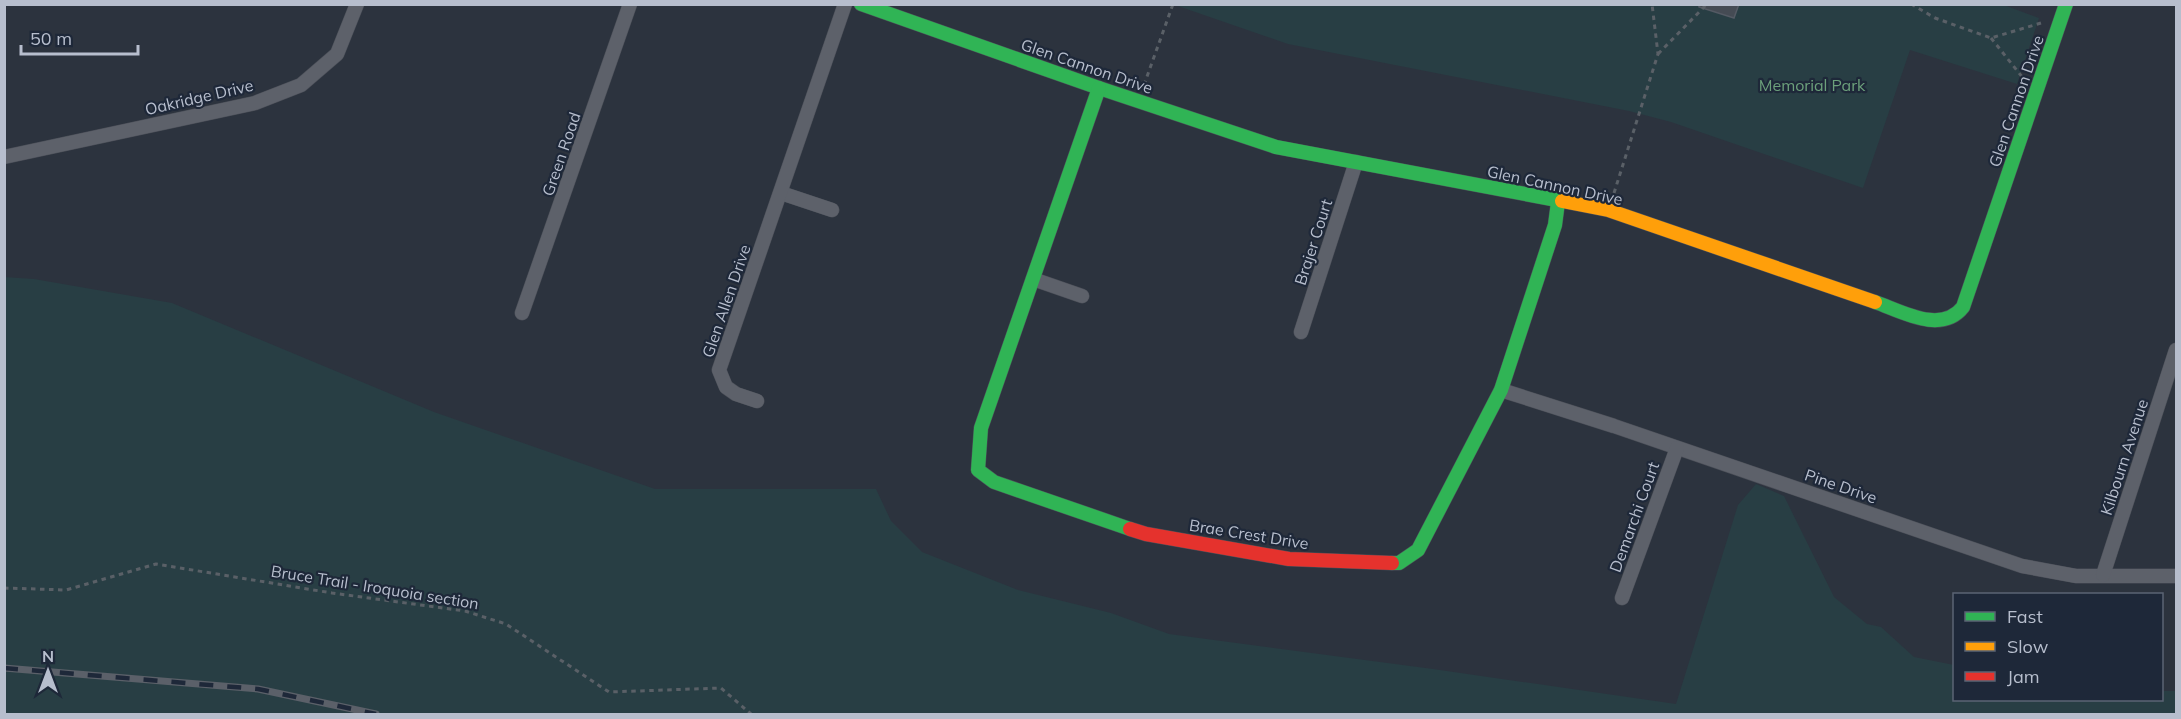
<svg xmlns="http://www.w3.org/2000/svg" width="2181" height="719" font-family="Mulish,sans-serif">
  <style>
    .green { fill: #283e44 }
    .building { fill: #454b54; stroke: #545a64; stroke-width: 1.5 }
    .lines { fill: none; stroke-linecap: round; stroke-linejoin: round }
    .street-casing { stroke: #4b4f58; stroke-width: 15 }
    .fast-casing { stroke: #4b4f58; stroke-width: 15 }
    .slow-casing { stroke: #4b4f58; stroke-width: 15 }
    .jam-casing { stroke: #4b4f58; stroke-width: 15 }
    .path { stroke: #5a6067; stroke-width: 3; stroke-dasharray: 4.5 4.5; stroke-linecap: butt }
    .street { stroke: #5d616a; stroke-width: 14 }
    .fast { stroke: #30b455; stroke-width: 14 }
    .slow { stroke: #ff9f0a; stroke-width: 14 }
    .jam { stroke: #e5322d; stroke-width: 14 }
    .rail-casing { stroke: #5b6069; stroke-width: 7 }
    .rail { stroke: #1e2839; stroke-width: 4.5; stroke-dasharray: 14; stroke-linecap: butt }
    .labels { text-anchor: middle; stroke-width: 4.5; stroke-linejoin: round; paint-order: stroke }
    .street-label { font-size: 16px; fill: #b7becd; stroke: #1e2839 }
    .park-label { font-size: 16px; fill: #6ca07b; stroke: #1e2839 }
  </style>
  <rect width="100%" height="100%" fill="#2c333e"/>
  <g class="green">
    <polygon points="2001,4 2039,18 2017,84 1910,50 1863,188 1671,122 1629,111 1288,44 1175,5"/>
    <polygon points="4,277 34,279 172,303 434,412 655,489 876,489 891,521 922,552 1018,590 1111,613 1169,634 1433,669 1676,704 1738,505 1756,484 1784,496 1834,597 1867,624 1881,627 1914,657 1954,665 1954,700 2162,700 2162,691 2176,691 2176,714 5,714"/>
  </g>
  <polygon class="building" points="1699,4 1739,4 1734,18 1699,7"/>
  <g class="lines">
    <g class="street-casing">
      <g id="street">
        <polyline points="4,157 255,103 301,85 337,54 357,4"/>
        <polyline points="781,193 832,210"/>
        <polyline points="1033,279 1082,296"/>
        <polyline points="522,313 630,4"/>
        <polyline points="1301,332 1356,162"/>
        <polyline points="1501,390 1614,426 2022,566 2076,576 2176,576"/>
        <polyline points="757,401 736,394 726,387 719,370 845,4"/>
        <polyline points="2103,575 2176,350"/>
        <polyline points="1622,598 1677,448"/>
      </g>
    </g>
    <g class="fast-casing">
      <g id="fast">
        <polyline points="861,4 1099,88 1276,147 1562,201"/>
        <polyline points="1099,88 981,428 978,470 994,482 1130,529"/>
        <path d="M 1875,302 C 1901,311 1941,335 1963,307 L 2066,4"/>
        <polyline points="1392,563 1399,563 1418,550 1501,390 1555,225 1558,202"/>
      </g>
    </g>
    <g class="slow-casing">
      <polyline id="slow" points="1562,201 1608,210 1875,302"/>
    </g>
    <g class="jam-casing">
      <polyline id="jam" points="1130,529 1146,534 1289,559 1392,563"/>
    </g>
    <g class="path">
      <polyline points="1911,4 1935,18 1991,38 2041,23"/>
      <polyline points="1991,38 2023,78"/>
      <polyline points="1658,54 1707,4"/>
      <polyline points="1144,85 1173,4"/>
      <polyline points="1614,193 1658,54 1652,4"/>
      <polyline points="4,588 66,590 156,564 332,593 465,611 506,624 609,692 721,688 751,714"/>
    </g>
    <use href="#street" class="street"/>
    <use href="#fast" class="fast"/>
    <use href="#slow" class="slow"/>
    <use href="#jam" class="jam"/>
    <g class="rail-casing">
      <polyline id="rail" points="4,668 258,689 376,714"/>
    </g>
    <use href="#rail" class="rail"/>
  </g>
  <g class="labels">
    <g class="street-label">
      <text transform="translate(1087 66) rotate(19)" y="6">Glen Cannon Drive</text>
      <text transform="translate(199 97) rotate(-13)" y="6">Oakridge Drive</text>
      <text transform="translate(2016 101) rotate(-71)" y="6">Glen Cannon Drive</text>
      <text transform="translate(561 154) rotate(-71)" y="6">Green Road</text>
      <text transform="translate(1555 185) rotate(12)" y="6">Glen Cannon Drive</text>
      <text transform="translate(1313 242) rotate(-72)" y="6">Brajer Court</text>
      <text transform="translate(726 301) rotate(-71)" y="6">Glen Allen Drive</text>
      <text transform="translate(2124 457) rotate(-72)" y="6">Kilbourn Avenue</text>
      <text transform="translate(1841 486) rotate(19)" y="6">Pine Drive</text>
      <text transform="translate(1634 517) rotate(-70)" y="6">Demarchi Court</text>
      <text transform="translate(1249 534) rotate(9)" y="6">Brae Crest Drive</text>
      <text transform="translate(375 587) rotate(9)" y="6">Bruce Trail - Iroquoia section</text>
    </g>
    <g class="park-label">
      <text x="1812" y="91">Memorial Park</text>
    </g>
  </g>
  <rect width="2181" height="719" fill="none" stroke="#b7becd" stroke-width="12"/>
  <rect x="1953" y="593" width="210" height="108" fill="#1e2839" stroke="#5b6474" stroke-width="1.5"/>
  <rect x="1965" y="612" width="30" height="9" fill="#30b455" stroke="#5b6474" stroke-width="1.5"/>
  <text x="2007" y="623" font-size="18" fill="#b7becd">Fast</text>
  <rect x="1965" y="642" width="30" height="9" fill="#ff9f0a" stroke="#5b6474" stroke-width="1.5"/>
  <text x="2007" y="653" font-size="18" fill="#b7becd">Slow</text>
  <rect x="1965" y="672" width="30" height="9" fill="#e5322d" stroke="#5b6474" stroke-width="1.5"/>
  <text x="2007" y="683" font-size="18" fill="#b7becd">Jam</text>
  <g transform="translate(48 671)" stroke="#1e2839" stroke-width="4.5" paint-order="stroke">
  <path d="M0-4.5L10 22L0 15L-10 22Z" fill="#b7becd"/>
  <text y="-9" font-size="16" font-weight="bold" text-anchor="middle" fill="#b7becd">N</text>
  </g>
  <path d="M21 45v9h117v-9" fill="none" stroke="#b7becd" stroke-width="3"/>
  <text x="30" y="45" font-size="18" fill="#b7becd" stroke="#1e2839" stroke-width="4.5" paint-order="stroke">50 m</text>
</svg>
